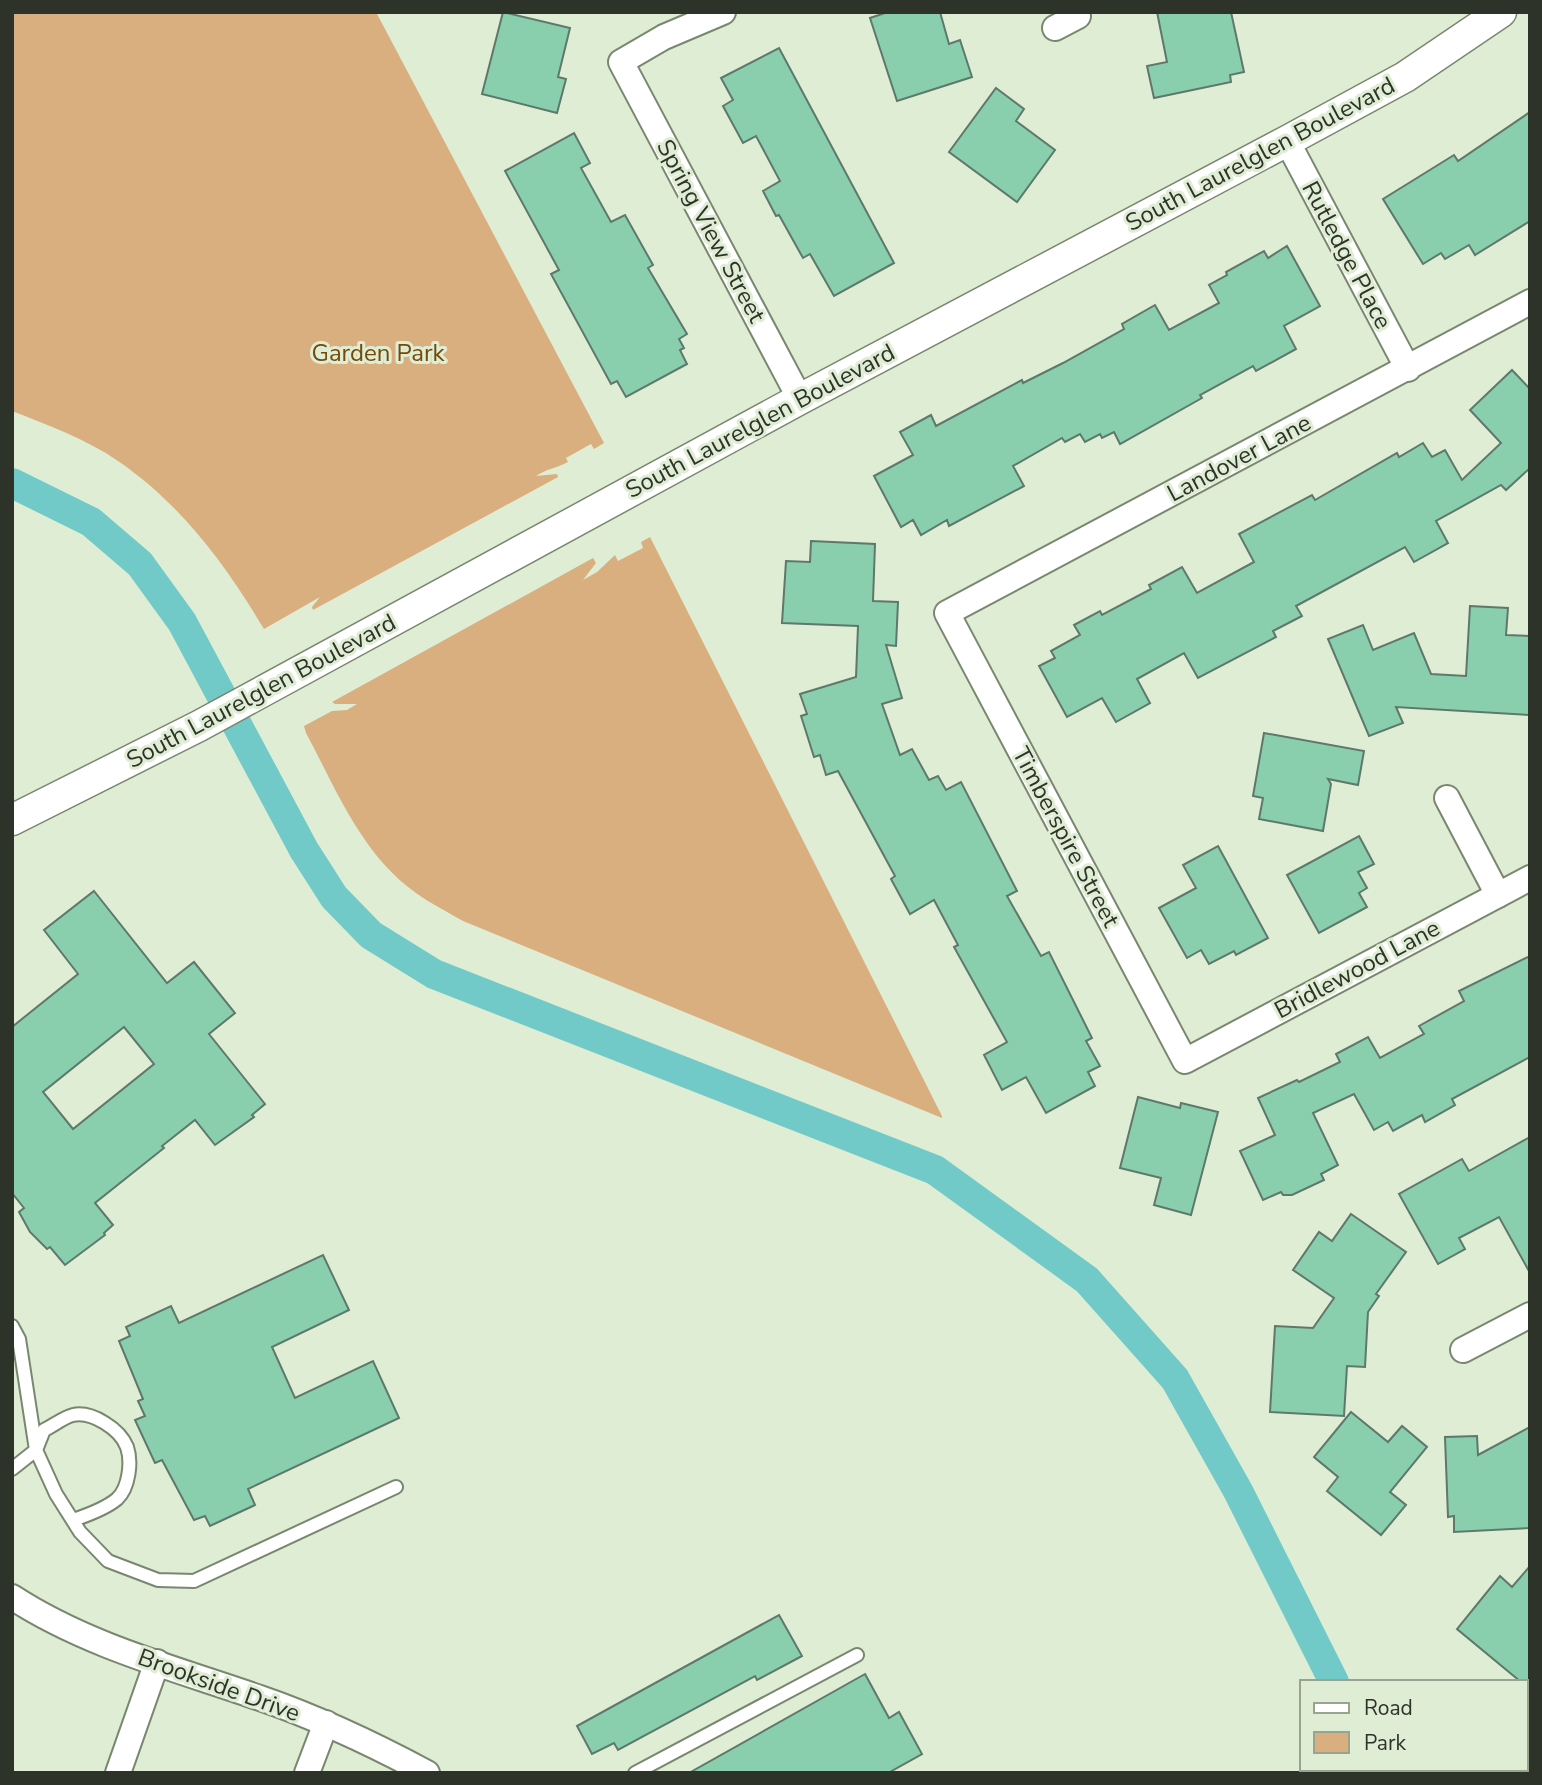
<svg xmlns="http://www.w3.org/2000/svg" width="1542" height="1785" font-family="'Nunito Sans',sans-serif">
  <style>
    .green { fill: #daaf80 }
    .lines { fill: none; stroke-linecap: round; stroke-linejoin: round }
    .canal { stroke: #71cac8; stroke-width: 30 }
    .building { fill: #89cfad; stroke: #5e786b; stroke-width: 2; fill-rule: evenodd }
    .service-casing { stroke: #7a8770; stroke-width: 16 }
    .minor-casing { stroke: #7a8770; stroke-width: 28 }
    .tertiary-casing { stroke: #7a8770; stroke-width: 33 }
    .service { stroke: #fff; stroke-width: 12 }
    .minor { stroke: #fff; stroke-width: 24 }
    .tertiary { stroke: #fff; stroke-width: 30 }
    .labels { text-anchor: middle; stroke-width: 6; stroke-linejoin: round; paint-order: stroke }
    .street-label { font-size: 24px; fill: #2d3329; stroke: #dfedd4 }
    .park-label { font-size: 24px; fill: #754909; stroke: #dfedd4 }
  </style>
  <rect width="100%" height="100%" fill="#dfedd4"/>
  <g class="green">
    <path d="M 12,12 L 376,12 L 604,443 L 594,449 L 591,444 L 566,458 L 568,462 C 557,468 546,469 536,476 L 557,474 L 558,477 L 313,610 L 312,607 L 320,597 L 264,629 C 225,564 182,505 118,461 C 86,439 48,425 12,411 Z"/>
    <path d="M 650,537 L 942,1116 L 942,1118 L 463,921 C 448,912 431,904 416,893 C 362,855 336,789 306,733 L 304,726 L 332,711 L 347,710 L 357,704 L 335,704 L 332,702 L 593,558 L 596,563 L 583,580 L 597,572 L 615,555 L 618,561 L 643,548 L 641,542 Z"/>
  </g>
  <g class="lines">
    <g class="canal">
      <polyline points="12,483 91,522 140,564 182,622 304,850 334,897 371,935 434,974 935,1170 1087,1280 1175,1379 1238,1491 1334,1682"/>
      <polyline points="1378,1769 1379,1773"/>
    </g>
  </g>
  <g class="building">
    <polygon points="503,12 570,28 558,77 566,79 557,113 482,94"/>
    <polygon points="888,12 940,12 949,44 960,40 972,77 897,101 870,18"/>
    <polygon points="1157,12 1231,12 1244,72 1230,75 1231,82 1154,98 1147,66 1167,62"/>
    <polygon points="779,48 894,263 834,296 810,254 803,258 779,215 776,216 763,191 780,181 756,136 743,143 723,106 733,100 721,78"/>
    <polygon points="996,88 1024,109 1016,121 1055,150 1017,202 949,152"/>
    <polygon points="1530,112 1530,221 1475,255 1469,245 1445,259 1441,253 1423,264 1383,199 1454,155 1458,161"/>
    <polygon points="574,133 590,163 581,168 611,222 625,215 653,265 648,268 687,334 679,339 684,348 680,350 687,364 626,397 617,381 611,384 551,274 559,270 505,171"/>
    <polygon points="1287,246 1320,306 1284,326 1296,349 1256,371 1253,366 1200,395 1202,398 1120,444 1114,432 1102,438 1100,434 1085,442 1080,434 1065,442 1062,438 1013,466 1024,486 949,526 947,520 921,535 913,520 901,527 874,476 913,455 900,432 931,415 936,426 1022,380 1023,383 1063,363 1124,329 1122,324 1155,305 1169,330 1219,303 1209,285 1227,275 1226,272 1264,251 1268,258"/>
    <polygon points="1512,370 1530,389 1530,468 1506,490 1501,485 1436,521 1448,543 1414,562 1405,547 1296,606 1302,616 1273,631 1276,637 1198,678 1184,653 1137,679 1150,703 1116,722 1102,698 1067,717 1039,666 1055,658 1051,651 1080,635 1074,625 1100,611 1102,615 1151,589 1149,585 1182,567 1197,593 1254,562 1239,534 1312,495 1315,500 1397,453 1399,457 1423,443 1432,457 1445,450 1462,480 1501,443 1470,410"/>
    <polygon points="811,541 875,544 873,601 898,602 896,646 886,645 902,698 882,704 900,755 912,749 929,780 938,776 946,790 961,782 1017,891 1007,896 1041,956 1049,952 1092,1038 1086,1041 1100,1066 1088,1072 1095,1086 1046,1113 1026,1077 1002,1090 984,1055 1007,1042 954,947 958,945 934,900 910,914 891,879 895,876 838,771 826,775 820,755 814,757 801,716 807,714 800,694 856,677 858,626 782,623 786,561 810,562"/>
    <polygon points="1470,606 1508,608 1506,635 1530,636 1530,715 1396,707 1403,723 1369,736 1328,639 1363,625 1373,650 1414,633 1431,674 1466,676"/>
    <polygon points="1264,733 1364,751 1358,785 1328,779 1331,784 1323,831 1259,819 1263,798 1253,796"/>
    <polygon points="1359,836 1374,864 1358,872 1367,888 1359,893 1367,907 1319,933 1287,875"/>
    <polygon points="1218,846 1268,938 1236,955 1234,951 1209,964 1201,950 1187,958 1159,908 1196,888 1183,865"/>
    <path d="M 94,891 L 167,983 L 194,962 L 235,1013 L 209,1034 L 265,1104 L 252,1115 L 254,1117 L 215,1145 L 195,1120 L 162,1146 L 164,1148 L 95,1203 L 113,1225 L 104,1233 L 105,1235 L 65,1265 L 50,1247 L 47,1249 L 30,1232 L 19,1212 L 24,1208 L 12,1193 L 12,1027 L 78,974 L 44,930 ZM 124,1027 L 154,1064 L 73,1129 L 43,1092 Z"/>
    <polygon points="1530,956 1530,1057 1452,1099 1455,1105 1425,1122 1422,1115 1393,1131 1388,1122 1374,1130 1354,1094 1313,1113 1338,1165 1321,1174 1324,1180 1292,1195 1283,1195 1281,1192 1263,1200 1240,1151 1275,1135 1258,1098 1297,1080 1299,1082 1340,1062 1336,1054 1368,1037 1380,1058 1424,1034 1419,1026 1464,1001 1459,991"/>
    <polygon points="1138,1097 1180,1108 1181,1103 1218,1112 1191,1215 1154,1205 1161,1178 1120,1168"/>
    <polygon points="1530,1137 1530,1273 1499,1217 1459,1238 1465,1249 1438,1264 1399,1194 1462,1159 1469,1171"/>
    <polygon points="1351,1214 1406,1252 1376,1294 1379,1296 1368,1312 1365,1367 1347,1366 1344,1416 1270,1412 1275,1326 1313,1328 1334,1298 1293,1270 1319,1232 1332,1241"/>
    <polygon points="323,1255 349,1310 272,1347 295,1398 373,1361 399,1418 248,1489 255,1505 210,1526 205,1516 194,1520 162,1460 155,1463 135,1420 145,1416 138,1401 143,1399 119,1341 130,1336 126,1327 171,1306 179,1323"/>
    <polygon points="1351,1412 1388,1442 1402,1426 1427,1447 1390,1492 1406,1505 1381,1535 1327,1491 1338,1477 1314,1457"/>
    <polygon points="1530,1427 1530,1528 1454,1532 1454,1516 1448,1517 1445,1437 1477,1436 1478,1455"/>
    <polygon points="1530,1566 1530,1689 1526,1686 1526,1682 1521,1682 1457,1629 1500,1576 1512,1587"/>
    <polygon points="779,1615 802,1656 757,1680 755,1676 618,1750 614,1743 592,1754 577,1726"/>
    <polygon points="865,1674 889,1718 899,1712 922,1754 888,1773 689,1773"/>
  </g>
  <g class="lines">
    <g class="service-casing">
      <g id="service">
        <polyline points="12,1326 19,1339 36,1450 12,1469"/>
        <path d="M 73,1520 C 88,1515 105,1509 117,1499 C 129,1488 132,1462 127,1447 C 120,1429 92,1411 73,1415 C 64,1417 53,1426 44,1430 L 36,1450 L 56,1494 L 80,1532 L 108,1561 L 158,1580 L 194,1581 L 396,1487"/>
        <polyline points="635,1773 857,1655"/>
      </g>
    </g>
    <g class="minor-casing">
      <g id="minor">
        <polyline points="723,12 664,37 621,62 800,399"/>
        <polyline points="1055,28 1078,16 1076,12"/>
        <polyline points="1287,141 1408,369"/>
        <polyline points="1530,302 947,613 1185,1061 1530,878"/>
        <polyline points="1447,798 1498,895"/>
        <polyline points="1463,1350 1530,1315"/>
        <path d="M 12,1597 C 87,1646 177,1669 260,1698 C 318,1718 373,1744 427,1773"/>
        <polyline points="118,1773 157,1662"/>
        <polyline points="307,1773 326,1723"/>
      </g>
    </g>
    <g class="tertiary-casing">
      <polyline id="tertiary" points="12,820 199,726 800,399 1287,141 1405,77 1501,12"/>
    </g>
    <use href="#service" class="service"/>
    <use href="#minor" class="minor"/>
    <use href="#tertiary" class="tertiary"/>
  </g>
  <g class="labels">
    <g class="street-label">
      <text transform="translate(1260 154) rotate(-28)" y="8">South Laurelglen Boulevard</text>
      <text transform="translate(711 231) rotate(62)" y="8">Spring View Street</text>
      <text transform="translate(1347 255) rotate(62)" y="8">Rutledge Place</text>
      <text transform="translate(760 421) rotate(-28)" y="8">South Laurelglen Boulevard</text>
      <text transform="translate(1239 458) rotate(-28)" y="8">Landover Lane</text>
      <text transform="translate(261 691) rotate(-28)" y="8">South Laurelglen Boulevard</text>
      <text transform="translate(1066 837) rotate(62)" y="8">Timberspire Street</text>
      <text transform="translate(1357 969) rotate(-28)" y="8">Bridlewood Lane</text>
      <text transform="translate(219 1685) rotate(20)" y="8">Brookside Drive</text>
    </g>
    <g class="park-label">
      <text x="378" y="361">Garden Park</text>
    </g>
  </g>
  <rect width="1542" height="1785" fill="none" stroke="#2d3329" stroke-width="28"/>
  <rect x="1300" y="1680" width="228" height="91" fill="#dfedd4" stroke="#98a390" stroke-width="2"/>
  <rect x="1314" y="1703" width="35" height="10" fill="#ffffff" stroke="#98a390" stroke-width="2"/>
  <text x="1364" y="1715" font-size="21" fill="#2d3329">Road</text>
  <rect x="1314" y="1732" width="35" height="21" fill="#daaf80" stroke="#98a390" stroke-width="2"/>
  <text x="1364" y="1750" font-size="21" fill="#2d3329">Park</text>
</svg>
